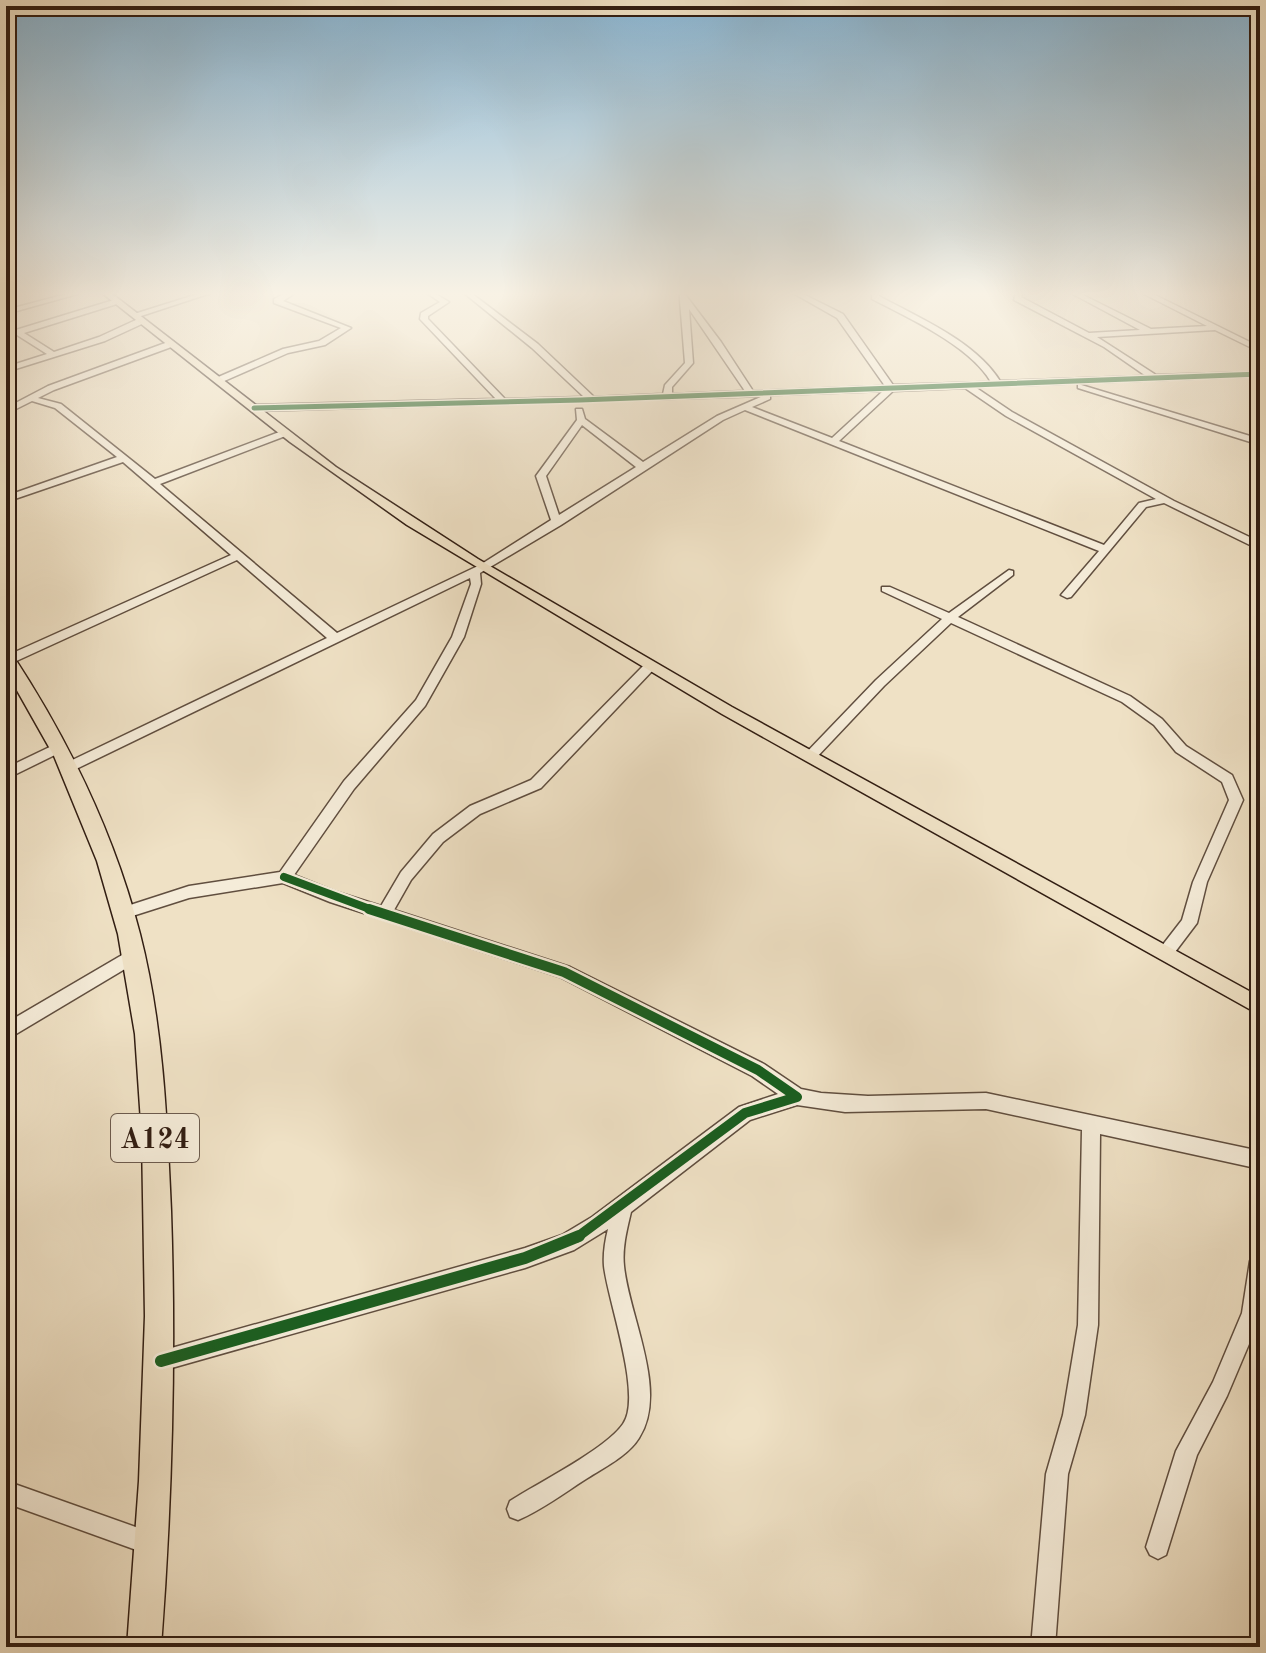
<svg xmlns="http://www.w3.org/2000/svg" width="1266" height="1653" font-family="'Old Standard TT',serif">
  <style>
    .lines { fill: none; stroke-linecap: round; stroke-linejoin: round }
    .minor-casing { stroke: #604e3f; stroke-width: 3 }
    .major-casing { stroke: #311d12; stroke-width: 3 }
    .highway-casing { stroke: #311d12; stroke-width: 3 }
    .minor { fill: #f5ecd9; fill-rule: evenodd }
    .major { fill: #efe1c5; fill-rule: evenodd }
    .highway { fill: #efe1c5; fill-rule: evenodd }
    .cycleway-far3-casing { stroke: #f5ecd9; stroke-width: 8 }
    .cycleway-far2-casing { stroke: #f5ecd9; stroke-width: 13 }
    .cycleway-far1-casing { stroke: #f5ecd9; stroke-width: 15 }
    .cycleway-casing { stroke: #f5ecd9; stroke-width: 17 }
    .cycleway-far3 { stroke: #1b5e20; stroke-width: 5 }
    .cycleway-far2 { stroke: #1b5e20; stroke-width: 8 }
    .cycleway-far1 { stroke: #1b5e20; stroke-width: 10 }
    .cycleway { stroke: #1b5e20; stroke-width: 12 }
    .labels { text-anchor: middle; stroke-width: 6; stroke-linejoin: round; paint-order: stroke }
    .shield { fill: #f5ecd9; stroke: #6c5b4e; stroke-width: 2 }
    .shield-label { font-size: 28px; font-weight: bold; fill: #311d12 }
  </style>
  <rect width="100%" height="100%" fill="#efe1c5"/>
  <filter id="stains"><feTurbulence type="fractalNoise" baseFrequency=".0025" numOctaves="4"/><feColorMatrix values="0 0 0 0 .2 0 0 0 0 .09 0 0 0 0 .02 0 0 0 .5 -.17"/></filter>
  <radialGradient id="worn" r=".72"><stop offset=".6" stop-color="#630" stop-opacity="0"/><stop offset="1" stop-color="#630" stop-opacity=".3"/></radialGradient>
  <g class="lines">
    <g class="minor-casing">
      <g id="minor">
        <polygon points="70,293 81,293 6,314 6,310"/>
        <polygon points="201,293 211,293 138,317 131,315"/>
        <polygon points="286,293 295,293 283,301 351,328 325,345 288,353 222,382 216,382 216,378 283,349 319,341 341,328 274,303 274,299"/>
        <path d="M 427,293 L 434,293 L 449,302 L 428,316 L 428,319 L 505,399 L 584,397 L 532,348 L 464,293 L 471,293 L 538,344 L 594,397 L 663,394 L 665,385 L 685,363 L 680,300 L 680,295 L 684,293 L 721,342 L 753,391 L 885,386 L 837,318 L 793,293 L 801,293 L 843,314 L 893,385 L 991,382 C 970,346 909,318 872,299 L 872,293 L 878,293 L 879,296 C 919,318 975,341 1000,381 L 1146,376 L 1104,347 L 1014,300 L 1016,293 L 1022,293 L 1021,297 L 1089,333 L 1140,330 L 1071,293 L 1079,293 L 1151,329 L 1207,326 L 1142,293 L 1151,293 L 1260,347 L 1260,352 L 1215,330 L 1097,337 L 1156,375 L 1260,372 L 1260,376 L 975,387 L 1012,412 L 1174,501 L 1260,542 L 1260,549 L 1256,548 L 1164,503 L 1146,507 L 1071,597 L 1067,598 L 1061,595 L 1099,551 L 745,410 L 723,420 L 561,525 L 480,573 L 481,584 L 464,637 L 425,706 L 354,789 L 294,875 L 334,891 L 381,906 L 401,872 L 433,834 L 470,806 L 531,780 L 646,663 L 654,663 L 656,666 L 654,669 L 541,788 L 480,814 L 443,842 L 411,880 L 394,910 L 570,967 L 764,1064 L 801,1089 L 821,1093 L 868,1096 L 986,1093 L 1260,1151 L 1260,1169 L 1100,1134 L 1098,1325 L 1085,1415 L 1068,1474 L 1055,1647 L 1031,1647 L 1046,1474 L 1063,1415 L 1078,1325 L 1082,1130 L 986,1109 L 845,1112 L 797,1105 L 750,1120 L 631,1212 C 627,1229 622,1248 624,1266 C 629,1317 669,1391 639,1438 C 628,1456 603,1468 586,1479 C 564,1493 542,1510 518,1520 L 510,1517 L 507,1509 L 510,1501 C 538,1483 606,1449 623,1424 C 643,1396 608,1302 604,1266 C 603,1254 605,1241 608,1229 L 574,1250 L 525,1268 L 161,1371 L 154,1368 L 151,1361 L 154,1354 L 161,1351 L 525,1248 L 562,1235 L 592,1217 L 739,1107 L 778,1094 L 752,1076 L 560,977 L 330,902 L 283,883 L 189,898 L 123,919 L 118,917 L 115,913 L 118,909 L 189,886 L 280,872 L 344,781 L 416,700 L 452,637 L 471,584 L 470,578 L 74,770 L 64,770 L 62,767 L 64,764 L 327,638 L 237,560 L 12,663 L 6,663 L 6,656 L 231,555 L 123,462 L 6,502 L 6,496 L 117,457 L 55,408 L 32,401 L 6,414 L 6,408 L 48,386 L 168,342 L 174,342 L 174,346 L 54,390 L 38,398 L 61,404 L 155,479 L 282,431 L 288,431 L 288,435 L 160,484 L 337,633 L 480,565 L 551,520 L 536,476 L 577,420 L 576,409 L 582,409 L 585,419 L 643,462 L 717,416 L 763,396 L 254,411 L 250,408 L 254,405 L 496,399 L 420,319 L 421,313 L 440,302 ZM 689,309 L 745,391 L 672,394 L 672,387 L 693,363 ZM 965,388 L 1006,416 L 1156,499 L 1139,503 L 1104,545 L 839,441 L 893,391 ZM 883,391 L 832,438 L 752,407 L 770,399 L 770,395 ZM 582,425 L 636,467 L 559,515 L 546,476 Z"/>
        <polygon points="117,299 121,301 120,303 24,333 54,352 99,337 138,319 144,319 144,323 105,341 6,372 6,367 47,354 17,335 6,338 6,333"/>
        <polygon points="1078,384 1260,439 1260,445 1078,388"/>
        <polygon points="1009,570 1013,571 1013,575 958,617 1130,696 1162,719 1186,746 1232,775 1243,800 1207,882 1197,923 1172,956 1166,958 1160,956 1158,951 1182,920 1193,882 1229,800 1222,782 1176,752 1154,725 1122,702 951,623 884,686 815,759 810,761 803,756 876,680 942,619 882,591 882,587 890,587 949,613"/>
        <polygon points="58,743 65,748 63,751 6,779 6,768"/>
        <polygon points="134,948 140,950 142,955 140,960 6,1040 6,1023"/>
        <polygon points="1260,1251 1260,1318 1227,1396 1197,1455 1166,1555 1158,1559 1150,1555 1146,1547 1176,1451 1213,1382 1242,1313 1250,1261 1253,1254"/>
        <polygon points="6,1481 161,1536 165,1544 161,1552 153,1556 6,1503"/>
      </g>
    </g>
    <g class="major-casing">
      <polygon id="major" points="102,293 111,293 336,467 478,559 732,707 1260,997 1260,1015 722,714 407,525 290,442"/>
    </g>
    <g class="highway-casing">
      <path id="highway" d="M 6,652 L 12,654 C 69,741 114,833 140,934 C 163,1024 167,1118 171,1211 C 176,1356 172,1502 161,1647 L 127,1647 L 139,1481 L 145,1316 L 142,1137 L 135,1034 L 118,934 L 97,861 L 54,756 L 6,671 Z"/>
    </g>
    <use href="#minor" class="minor"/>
    <use href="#major" class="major"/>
    <use href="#highway" class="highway"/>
    <g class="cycleway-far3-casing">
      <polyline id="cycleway-far3" points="254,408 580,400 1260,374"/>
    </g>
    <g class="cycleway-far2-casing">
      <polyline id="cycleway-far2" points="284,877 375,911"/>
    </g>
    <g class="cycleway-far1-casing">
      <polyline id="cycleway-far1" points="369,909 564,972 758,1070 797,1097 745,1113 576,1238"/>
    </g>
    <g class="cycleway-casing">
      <polyline id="cycleway" points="161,1361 525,1258 579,1236"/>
    </g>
    <use href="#cycleway-far3" class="cycleway-far3"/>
    <use href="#cycleway-far2" class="cycleway-far2"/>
    <use href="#cycleway-far1" class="cycleway-far1"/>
    <use href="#cycleway" class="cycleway"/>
  </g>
  <linearGradient id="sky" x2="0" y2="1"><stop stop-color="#89b7d6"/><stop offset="0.56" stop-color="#f8f2e5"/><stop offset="1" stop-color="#f8f2e5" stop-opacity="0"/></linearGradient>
  <rect width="1266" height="524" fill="url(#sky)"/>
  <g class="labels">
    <rect class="shield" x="111" y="1114" width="88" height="48" rx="6"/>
    <g class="shield-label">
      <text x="155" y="1148">A124</text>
    </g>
  </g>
  <rect width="1266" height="1653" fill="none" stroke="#efe1c5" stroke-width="32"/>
  <rect x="8" y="8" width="1250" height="1637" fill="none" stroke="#311d12" stroke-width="4"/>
  <rect x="16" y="16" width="1234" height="1621" fill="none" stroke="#311d12" stroke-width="2"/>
  <rect width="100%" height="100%" filter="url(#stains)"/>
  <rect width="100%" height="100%" fill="url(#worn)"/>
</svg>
